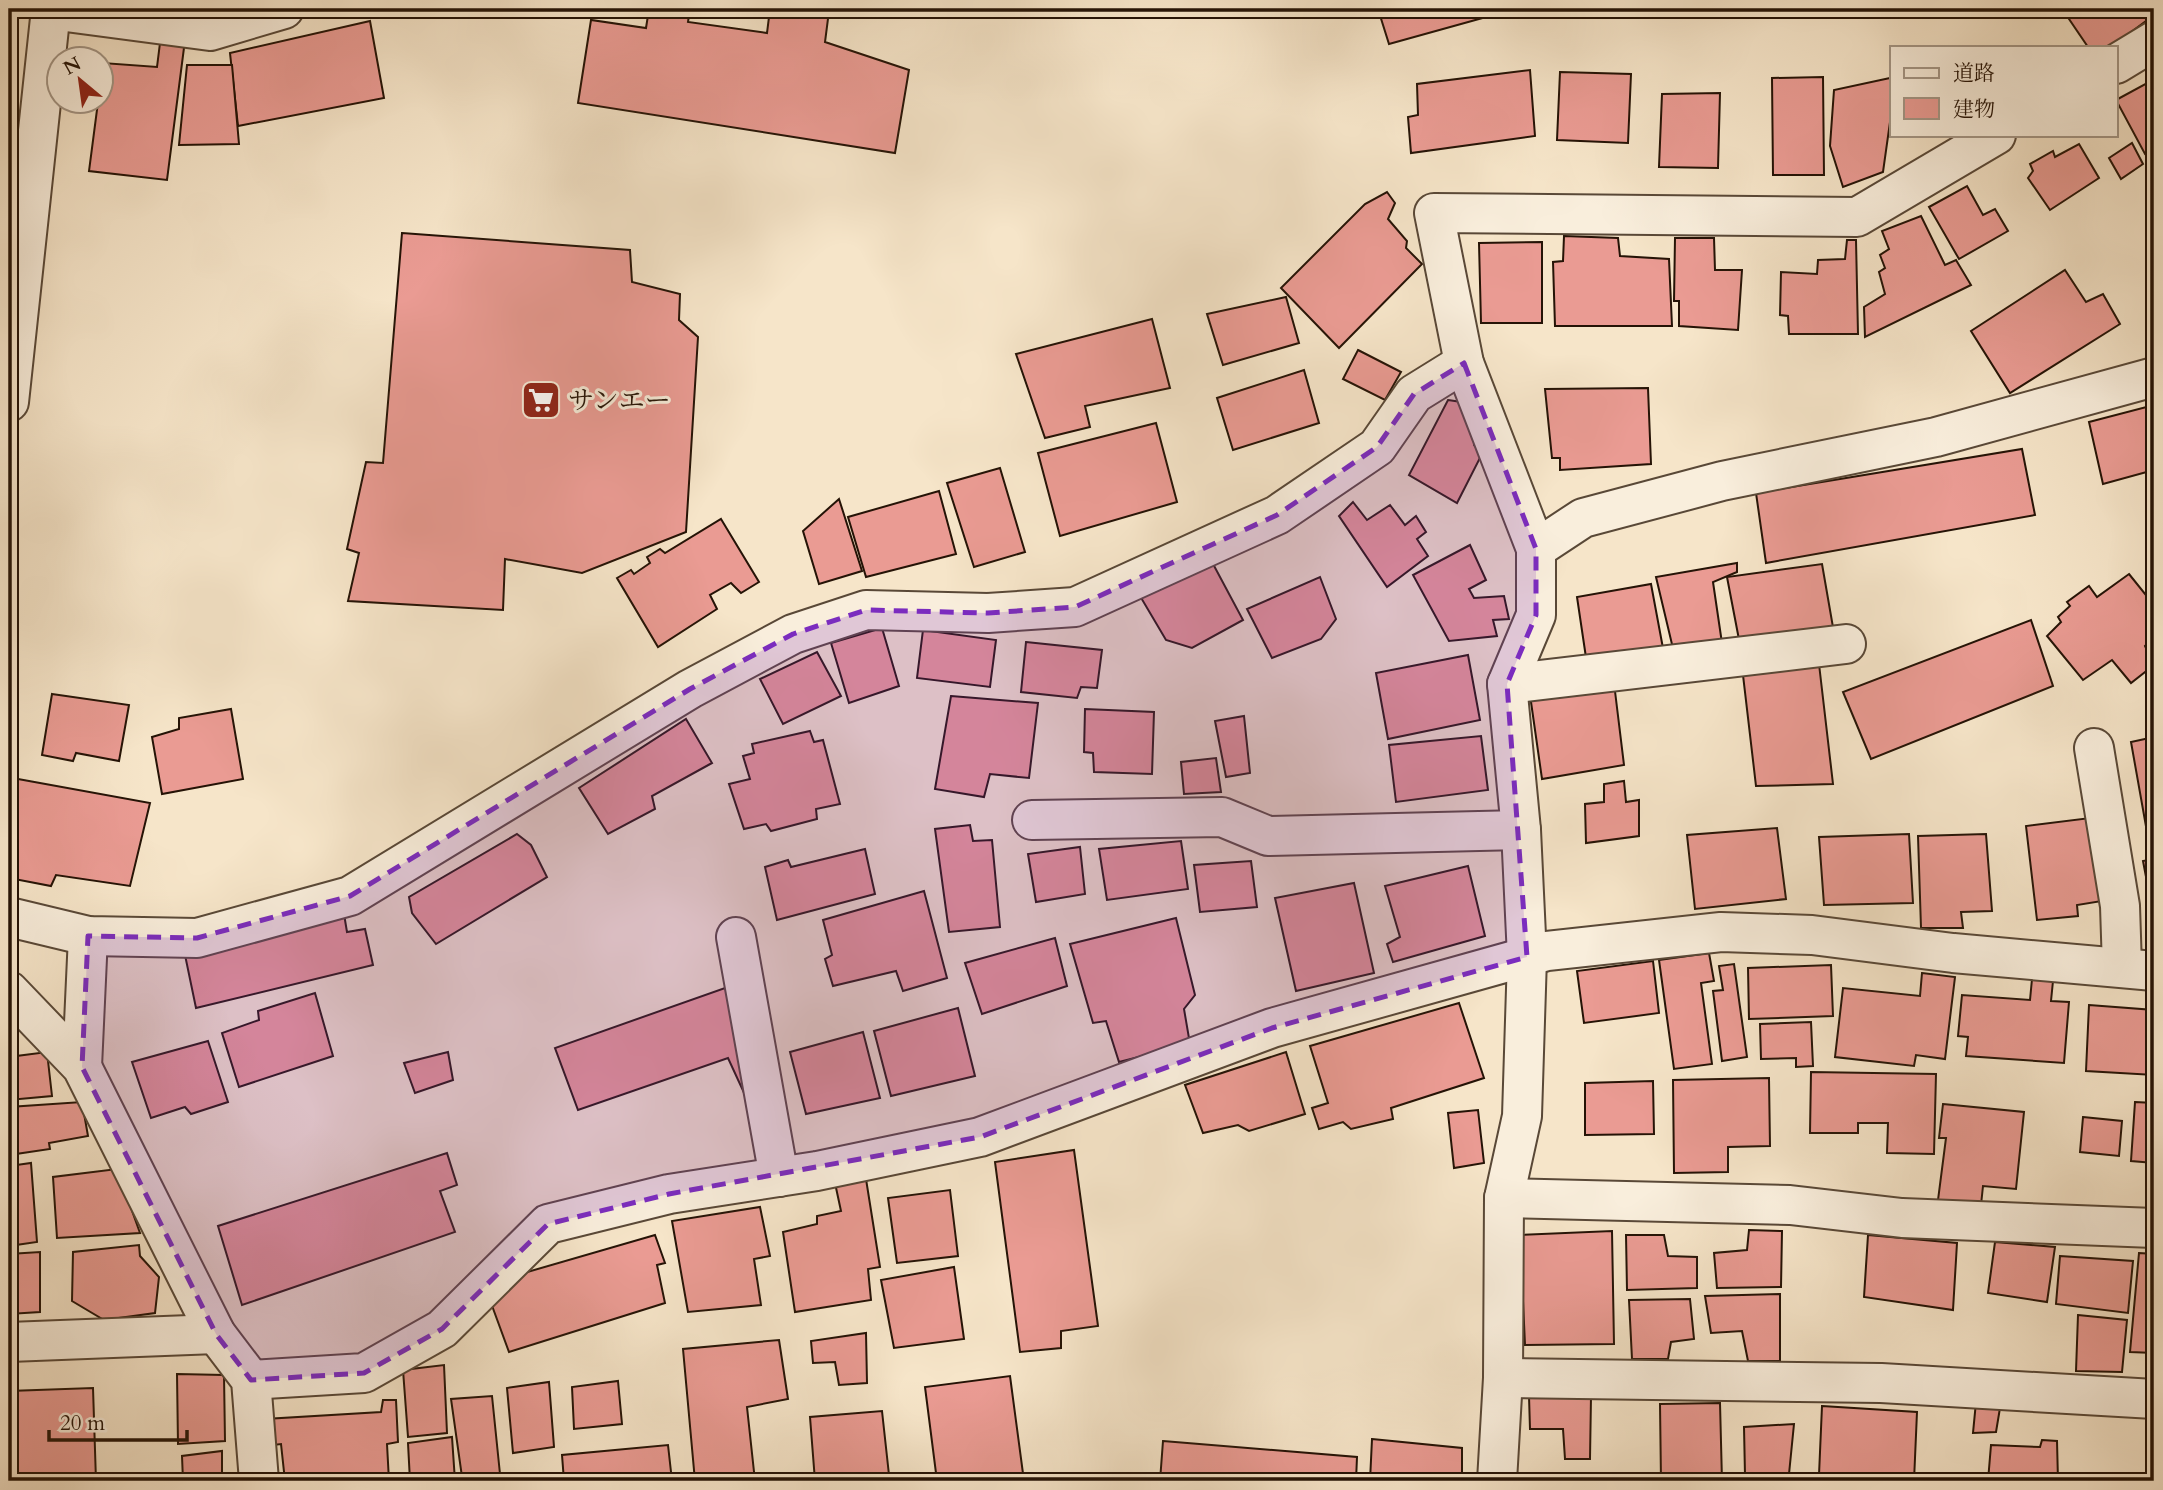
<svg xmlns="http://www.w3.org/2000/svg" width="2163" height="1490" font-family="Cardo,'Noto Serif JP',serif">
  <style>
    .building { fill: #ea9b93; stroke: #251306; stroke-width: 2 }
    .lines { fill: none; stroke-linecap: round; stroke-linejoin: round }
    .minor-casing { stroke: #594837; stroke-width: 42 }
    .minor { stroke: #f9eedc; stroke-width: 38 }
    .marked { fill: #7b2cbf; fill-opacity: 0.2; stroke: #7b2cbf; stroke-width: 5; stroke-dasharray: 14 9; stroke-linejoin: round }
    .labels { text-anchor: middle; stroke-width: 6; stroke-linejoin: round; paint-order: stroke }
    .poi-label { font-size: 26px; fill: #251306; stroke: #f9eedc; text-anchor: start }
  </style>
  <rect width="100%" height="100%" fill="#f6e5c9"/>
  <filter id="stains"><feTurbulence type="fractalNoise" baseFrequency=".00286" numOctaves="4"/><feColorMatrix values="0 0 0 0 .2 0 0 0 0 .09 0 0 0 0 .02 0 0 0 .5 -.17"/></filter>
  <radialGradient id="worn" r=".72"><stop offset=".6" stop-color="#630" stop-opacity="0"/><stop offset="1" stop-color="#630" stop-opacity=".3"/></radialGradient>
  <g class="building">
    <polygon points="649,9 690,9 688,22 767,33 770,9 829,11 825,42 909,70 895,153 578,103 591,20 646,28"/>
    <polygon points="1378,9 1515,9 1389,44"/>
    <polygon points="2078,9 2154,9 2154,15 2111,47 2088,47 2067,16"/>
    <polygon points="370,21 384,98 238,126 230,53"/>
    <polygon points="161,35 185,40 167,180 89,171 98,102 102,102 103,63 157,67"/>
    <polygon points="187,65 232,65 239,144 179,145"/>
    <polygon points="1530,70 1535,136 1411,153 1408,117 1418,115 1417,84"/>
    <polygon points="1560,72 1631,74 1628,143 1557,140"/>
    <polygon points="1823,77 1824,175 1773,175 1772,78"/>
    <polygon points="1890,78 1892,108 1883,172 1843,187 1830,146 1834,90"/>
    <polygon points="2149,82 2154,90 2154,149 2145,154 2116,100"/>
    <polygon points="1720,93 1718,168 1659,167 1662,94"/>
    <polygon points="2132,143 2143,164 2121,179 2109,158"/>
    <polygon points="2079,144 2099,178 2050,210 2028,178 2033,171 2030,164 2053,151 2055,157"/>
    <polygon points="1967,186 1983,215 1995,209 2008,231 1959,259 1929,207"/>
    <polygon points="1387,192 1395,203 1388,219 1407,241 1406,248 1422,264 1339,348 1281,288 1365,204"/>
    <polygon points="1921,216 1945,265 1956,260 1971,285 1865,337 1864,307 1885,294 1879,272 1885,268 1880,255 1889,249 1882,231"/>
    <polygon points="402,233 630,250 632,282 680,294 679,320 698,337 686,532 582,573 505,559 503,610 348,601 359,553 347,549 366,462 383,463"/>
    <polygon points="1564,236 1618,238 1620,256 1669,259 1672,326 1555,326 1553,262 1563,261"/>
    <polygon points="1675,238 1714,238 1715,270 1742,270 1738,330 1679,326 1679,301 1674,301"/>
    <polygon points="1847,240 1856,240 1858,334 1789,334 1788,316 1780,315 1781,272 1817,274 1818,260 1845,259"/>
    <polygon points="1542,242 1542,323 1481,323 1479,243"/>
    <polygon points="2065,270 2086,302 2103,294 2120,324 2010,393 1971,331"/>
    <polygon points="1286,297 1299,343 1223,365 1207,314"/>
    <polygon points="1152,319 1170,388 1085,406 1090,427 1045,438 1016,354"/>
    <polygon points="1358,350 1401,372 1385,400 1343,379"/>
    <polygon points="1304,370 1319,423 1233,450 1217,398"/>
    <polygon points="1648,388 1651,464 1560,470 1560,458 1552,458 1545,389"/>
    <polygon points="1448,400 1468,403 1476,426 1474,445 1482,454 1457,503 1409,475"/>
    <polygon points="2154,405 2154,470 2103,484 2089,422"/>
    <polygon points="1156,423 1177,502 1060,536 1038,453"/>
    <polygon points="2022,449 2035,515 1766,563 1756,493"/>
    <polygon points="1000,468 1025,552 974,567 947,483"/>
    <polygon points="939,491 956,554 866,577 848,517"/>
    <polygon points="839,499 862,571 819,584 803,531"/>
    <polygon points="1353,502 1367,520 1390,505 1405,525 1416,516 1426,532 1417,539 1428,556 1387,587 1339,516"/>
    <polygon points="721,519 759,582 741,593 731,583 710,595 717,609 658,647 617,578 631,570 634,574 650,563 647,557 660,549 665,553"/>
    <polygon points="1470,545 1486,580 1469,589 1474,598 1504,596 1509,619 1493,620 1497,636 1449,641 1413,575"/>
    <polygon points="1212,562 1243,620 1192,648 1166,640 1140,596"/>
    <polygon points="1737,563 1737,572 1713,582 1723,650 1675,657 1656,577"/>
    <polygon points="1822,564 1834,633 1741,650 1727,577"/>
    <polygon points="2129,574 2154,605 2154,637 2145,646 2154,665 2131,683 2112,660 2083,680 2047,636 2061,622 2058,617 2070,606 2067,602 2089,586 2097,597"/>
    <polygon points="1320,577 1336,619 1321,639 1272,658 1247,609"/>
    <polygon points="1651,584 1665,659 1588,671 1577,597"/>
    <polygon points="2031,620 2053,686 1871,759 1843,692"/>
    <polygon points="882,628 899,686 849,703 831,643"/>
    <polygon points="923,630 996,640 990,687 917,678"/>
    <polygon points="1026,642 1102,650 1097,688 1081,687 1077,698 1021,692"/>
    <polygon points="817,652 841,696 783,724 760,679"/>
    <polygon points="1468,655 1480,720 1388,739 1376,673"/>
    <polygon points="1819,664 1833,784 1756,786 1743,675"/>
    <polygon points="1614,683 1624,765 1542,779 1530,695"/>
    <polygon points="52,694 129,705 119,761 76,753 73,761 42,755"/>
    <polygon points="951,696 1038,703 1029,778 990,774 984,797 935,789"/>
    <polygon points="231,709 243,779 162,794 152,737 179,729 179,718"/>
    <polygon points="1085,709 1154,712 1152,774 1094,772 1093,753 1084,752"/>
    <polygon points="1244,716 1250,773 1226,777 1215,721"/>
    <polygon points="686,719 712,763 652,796 655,809 608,834 579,788"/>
    <polygon points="810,731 814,742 823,740 840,804 816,809 817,819 771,831 766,824 744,829 729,784 750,779 743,756 754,753 752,744"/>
    <polygon points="1481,736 1488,790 1396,802 1389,745"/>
    <polygon points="2154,737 2154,830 2147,832 2131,742"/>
    <polygon points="1216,758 1221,792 1184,794 1181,762"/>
    <polygon points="18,779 150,803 130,886 56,875 51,886 9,878 9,826"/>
    <polygon points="1624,781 1626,802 1639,800 1639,836 1586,843 1585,804 1604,802 1604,784"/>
    <polygon points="2090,818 2102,901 2077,905 2078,916 2037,920 2026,826"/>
    <polygon points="970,825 973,841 992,840 1000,927 949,932 935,829"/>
    <polygon points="1777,828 1786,899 1695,909 1687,835"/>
    <polygon points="517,834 531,845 547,877 436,944 412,913 409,897"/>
    <polygon points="1909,834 1913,903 1824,905 1819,837"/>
    <polygon points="1986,834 1992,911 1961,912 1963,928 1921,928 1918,836"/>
    <polygon points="1181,841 1188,889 1107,900 1099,849"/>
    <polygon points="1080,847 1085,894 1036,902 1028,854"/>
    <polygon points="865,849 875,894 777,920 765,867 788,860 791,867"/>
    <polygon points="2154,859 2154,919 2143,861"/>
    <polygon points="1251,861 1257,907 1200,912 1194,865"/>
    <polygon points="1468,866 1485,936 1393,962 1387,944 1400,937 1385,886"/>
    <polygon points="1354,883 1374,973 1296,991 1275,898"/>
    <polygon points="924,891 947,978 903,991 896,971 833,986 825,959 832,955 823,920"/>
    <polygon points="344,914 347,932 365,929 373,965 196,1008 185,955"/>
    <polygon points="1176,918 1195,995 1184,1009 1190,1044 1119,1062 1106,1021 1093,1023 1070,944"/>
    <polygon points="1055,938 1067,986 982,1014 965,963"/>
    <polygon points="1709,953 1714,981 1701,983 1712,1064 1674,1069 1659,960"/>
    <polygon points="1653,961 1659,1013 1584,1023 1577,971"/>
    <polygon points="1734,964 1747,1057 1722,1061 1713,991 1723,990 1719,966"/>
    <polygon points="1831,965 1833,1016 1749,1019 1748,968"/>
    <polygon points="1922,973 1955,977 1945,1059 1916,1055 1914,1066 1835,1057 1843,988 1920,996"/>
    <polygon points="2032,979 2053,981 2051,1001 2069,1002 2064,1063 1966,1056 1968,1037 1958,1036 1962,995 2030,1000"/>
    <polygon points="725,988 760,1089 745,1095 728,1058 578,1110 555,1048"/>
    <polygon points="315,993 333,1056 239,1087 222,1033 259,1020 258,1011"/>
    <polygon points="1459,1003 1484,1078 1391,1108 1393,1119 1351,1129 1343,1122 1319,1129 1312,1108 1328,1103 1310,1046"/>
    <polygon points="2089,1005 2154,1010 2154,1075 2086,1071"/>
    <polygon points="958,1008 975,1076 891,1096 874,1031"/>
    <polygon points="1811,1022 1813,1066 1796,1067 1796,1058 1761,1059 1760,1024"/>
    <polygon points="863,1032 880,1098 806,1114 790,1052"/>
    <polygon points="208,1041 228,1102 191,1114 185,1107 151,1118 132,1062"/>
    <polygon points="47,1052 52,1096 9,1100 9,1057"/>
    <polygon points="448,1052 453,1080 415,1093 404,1063"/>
    <polygon points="1286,1052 1305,1114 1249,1131 1238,1125 1203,1133 1185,1085"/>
    <polygon points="1811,1072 1936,1074 1934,1154 1887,1153 1888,1123 1858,1123 1858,1133 1810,1133"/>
    <polygon points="1769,1078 1770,1146 1728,1147 1728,1172 1674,1173 1673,1080"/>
    <polygon points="1653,1081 1654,1134 1585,1135 1585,1083"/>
    <polygon points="82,1102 88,1136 49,1143 50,1149 9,1155 9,1107"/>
    <polygon points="2135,1102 2154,1103 2154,1163 2131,1161"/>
    <polygon points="1943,1104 2024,1112 2016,1189 1983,1186 1981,1205 1938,1200 1946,1138 1939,1138"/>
    <polygon points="1478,1110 1484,1163 1454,1168 1448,1113"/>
    <polygon points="2083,1117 2122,1121 2119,1156 2080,1152"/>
    <polygon points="1074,1150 1098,1326 1061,1331 1061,1348 1020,1352 995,1162"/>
    <polygon points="447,1153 457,1185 440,1191 455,1232 242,1305 218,1226"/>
    <polygon points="31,1163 37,1242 9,1246 9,1166"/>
    <polygon points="117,1169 140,1233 57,1238 53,1177"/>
    <polygon points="866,1179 880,1267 868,1269 871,1300 795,1312 783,1232 817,1224 817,1216 841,1211 835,1183"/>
    <polygon points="950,1190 958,1256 897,1263 888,1198"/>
    <polygon points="760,1207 770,1256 754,1259 761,1305 688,1312 672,1221"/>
    <polygon points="1749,1230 1782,1231 1781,1287 1717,1288 1714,1253 1747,1250"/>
    <polygon points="1612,1231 1614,1344 1525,1345 1520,1235"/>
    <polygon points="655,1235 665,1263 657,1265 665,1303 509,1352 487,1292 517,1275"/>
    <polygon points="1626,1235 1664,1235 1668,1256 1697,1257 1697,1288 1627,1290"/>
    <polygon points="1868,1235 1957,1243 1953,1310 1864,1297"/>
    <polygon points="1995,1242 2055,1247 2047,1302 1988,1293"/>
    <polygon points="139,1245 140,1256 159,1277 155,1313 104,1320 72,1301 73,1252"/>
    <polygon points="40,1252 40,1312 9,1314 9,1254"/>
    <polygon points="2139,1253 2154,1254 2154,1353 2130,1352"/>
    <polygon points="2060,1256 2133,1261 2128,1313 2056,1304"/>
    <polygon points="954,1267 964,1339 894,1348 881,1280"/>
    <polygon points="1780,1294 1780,1361 1748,1361 1742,1331 1711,1333 1705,1296"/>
    <polygon points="1690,1299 1694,1339 1671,1342 1668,1359 1632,1359 1629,1300"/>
    <polygon points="2078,1315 2127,1320 2122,1372 2076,1371"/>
    <polygon points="866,1333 867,1383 839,1385 835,1362 813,1363 811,1341"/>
    <polygon points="779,1340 788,1399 747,1407 755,1481 695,1481 683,1349"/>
    <polygon points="444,1365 447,1433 408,1437 403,1370"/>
    <polygon points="177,1374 224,1375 225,1441 178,1444"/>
    <polygon points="1010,1376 1024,1481 937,1481 925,1387"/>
    <polygon points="618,1381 622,1424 574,1429 572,1387"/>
    <polygon points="549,1382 554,1447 513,1453 507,1388"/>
    <polygon points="93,1388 96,1481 9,1481 9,1391"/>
    <polygon points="492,1396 500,1474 462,1477 451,1399"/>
    <polygon points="1529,1396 1591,1396 1590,1459 1565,1459 1563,1429 1530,1429"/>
    <polygon points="383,1400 396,1400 398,1442 387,1444 389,1481 285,1481 281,1444 264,1446 265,1419 381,1412"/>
    <polygon points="1976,1402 2001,1402 1996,1432 1973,1433"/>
    <polygon points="1720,1403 1722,1481 1661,1481 1660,1404"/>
    <polygon points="1822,1406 1917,1412 1914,1481 1819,1475"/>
    <polygon points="882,1411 889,1475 815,1481 810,1417"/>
    <polygon points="1794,1424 1789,1474 1745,1475 1744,1427"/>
    <polygon points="452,1437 455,1481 410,1481 408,1443"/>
    <polygon points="1372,1439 1462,1448 1462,1481 1370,1481"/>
    <polygon points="2042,1440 2057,1441 2058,1481 1988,1481 1991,1445 2040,1447"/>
    <polygon points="1163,1441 1357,1457 1356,1481 1160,1481"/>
    <polygon points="668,1445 672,1481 564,1481 562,1455"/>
    <polygon points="222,1451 222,1481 183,1481 182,1456"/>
  </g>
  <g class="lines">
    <g class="minor-casing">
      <g id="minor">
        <polyline points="51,10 210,31 284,9"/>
        <polyline points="2116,64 2154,41"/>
        <polyline points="9,402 51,9"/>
        <polyline points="1536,549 1464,363 1434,213 1857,217 1996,135"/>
        <polyline points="1507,684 1846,644"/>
        <polyline points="2094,748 2120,906 2122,967"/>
        <polyline points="1032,820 1222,817 1268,836 1521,830"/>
        <polyline points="9,917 88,936 197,938 350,896 690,689 793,634 866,610 988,613 1075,607 1277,515 1377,447 1414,394 1464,363"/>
        <polyline points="736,937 779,1177"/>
        <polyline points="9,991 82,1067 216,1334 251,1380 259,1481"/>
        <polyline points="82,1067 88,936"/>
        <polyline points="1504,1198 1790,1205 1902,1218 2154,1228"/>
        <polyline points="9,1342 216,1334"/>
        <polyline points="1503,1378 1881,1383 2154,1399"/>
        <polyline points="251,1380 364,1373 442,1329 548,1224 669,1194 817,1171 980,1137 1272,1028 1547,951 1721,932 1812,935 1953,953 2154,971"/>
        <polyline points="1497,1481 1503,1378 1504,1198 1522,1116 1527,957 1521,830 1507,684 1536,615 1536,549 1583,518 1722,481 1936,437 2154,377"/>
      </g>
    </g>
    <use href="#minor" class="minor"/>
  </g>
  <path class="marked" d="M 1464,363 L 1536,549 L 1536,615 L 1507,684 L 1527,957 L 1272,1028 L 980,1137 L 669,1194 L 548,1224 L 442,1329 L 364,1373 L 251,1380 L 216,1334 L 82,1067 L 88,936 L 197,938 L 350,896 L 690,689 L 793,634 L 866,610 L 988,613 L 1075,607 L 1277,515 L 1377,447 L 1414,394 Z"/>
  <defs>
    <g id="supermarket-square" transform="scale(2.0125)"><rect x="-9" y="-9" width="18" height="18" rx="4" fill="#8f2418" stroke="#f9eedc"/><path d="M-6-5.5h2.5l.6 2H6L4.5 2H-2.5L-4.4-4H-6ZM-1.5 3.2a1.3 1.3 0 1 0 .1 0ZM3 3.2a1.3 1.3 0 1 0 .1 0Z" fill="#fff"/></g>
  </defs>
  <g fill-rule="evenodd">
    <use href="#supermarket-square" x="541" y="400"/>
  </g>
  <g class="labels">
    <g class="poi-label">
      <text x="568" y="409">サンエー</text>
    </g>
  </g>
  <rect width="2163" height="1490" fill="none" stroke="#f6e5c9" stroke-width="35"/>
  <rect x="10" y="10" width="2142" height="1469" fill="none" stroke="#251306" stroke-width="3.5"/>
  <rect x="18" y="18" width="2128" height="1455" fill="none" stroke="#251306" stroke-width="2"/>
  <rect x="1890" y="46" width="228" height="91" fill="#f9eedc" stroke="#a49686" stroke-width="2"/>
  <rect x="1904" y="68" width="35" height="10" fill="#f9eedc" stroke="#a49686" stroke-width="2"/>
  <text x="1953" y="80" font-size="21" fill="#251306">道路</text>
  <rect x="1904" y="98" width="35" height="21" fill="#ea9b93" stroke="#a49686" stroke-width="2"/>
  <text x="1953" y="116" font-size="21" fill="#251306">建物</text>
  <g transform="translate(80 80) rotate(331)"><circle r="33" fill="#f9eedc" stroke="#a49686" stroke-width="2"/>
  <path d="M0-5L12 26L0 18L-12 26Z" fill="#8f2418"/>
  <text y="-10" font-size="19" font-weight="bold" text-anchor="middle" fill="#251306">N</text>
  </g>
  <path d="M49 1430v10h138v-10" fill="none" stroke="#251306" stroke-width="3.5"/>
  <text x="60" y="1430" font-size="21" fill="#251306" stroke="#f9eedc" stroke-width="5" paint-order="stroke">20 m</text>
  <rect width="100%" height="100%" filter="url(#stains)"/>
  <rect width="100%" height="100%" fill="url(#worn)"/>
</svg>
